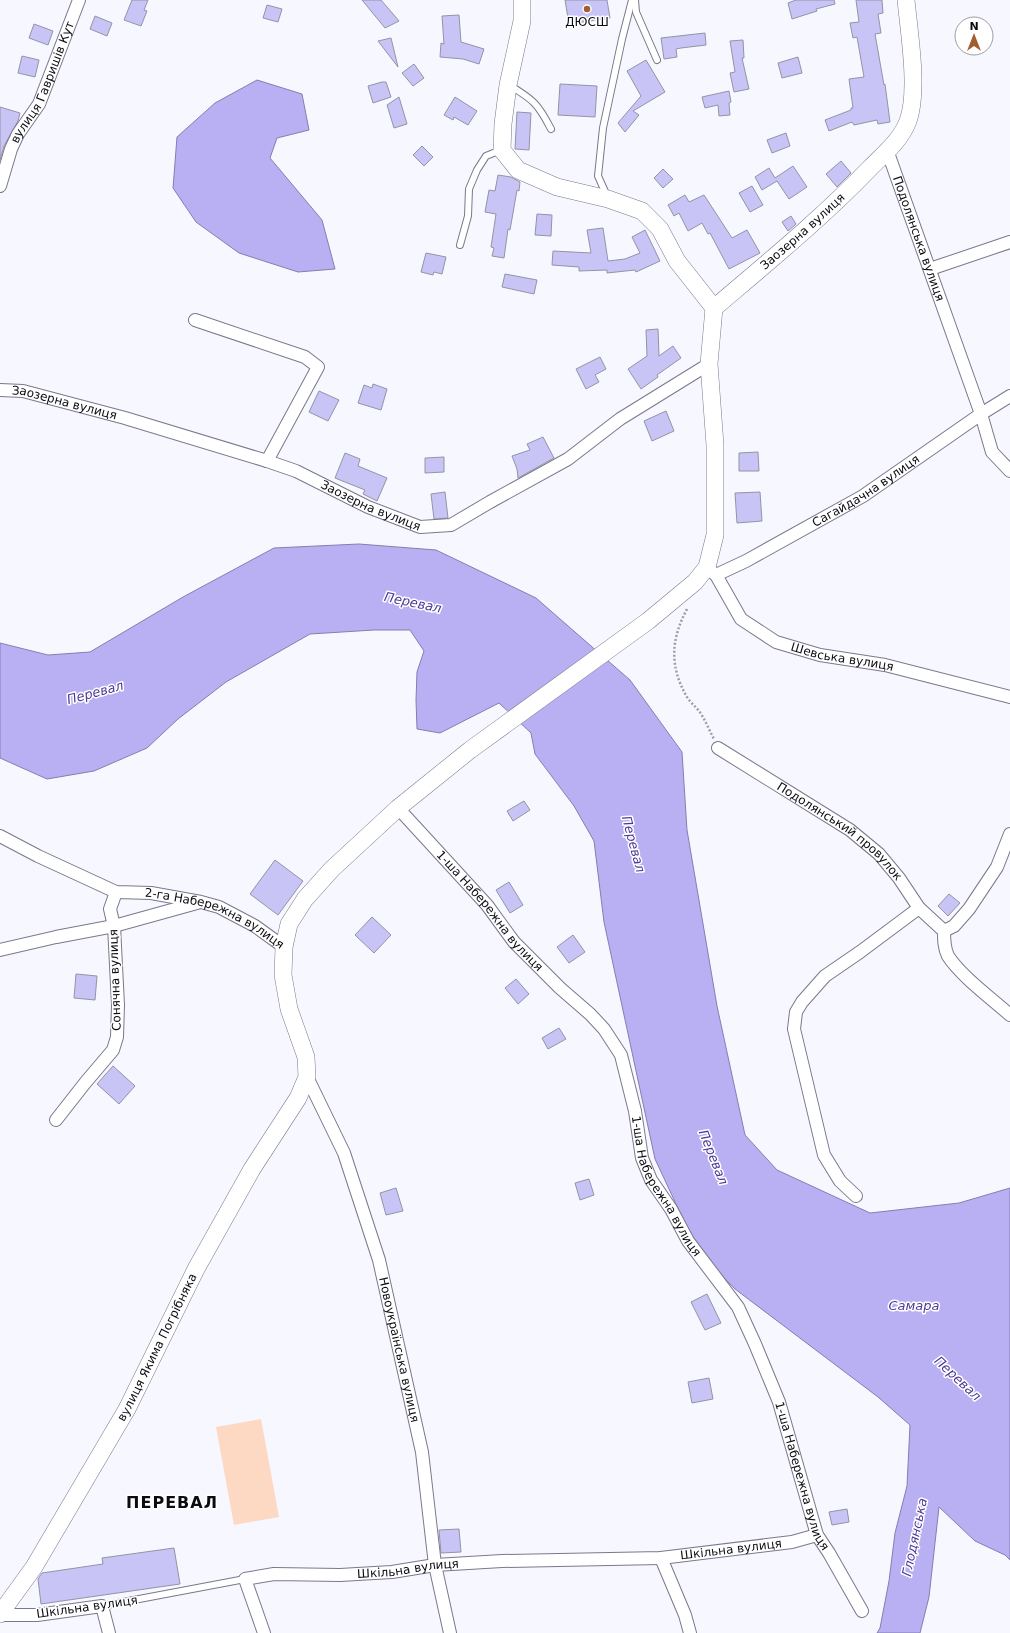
<svg xmlns="http://www.w3.org/2000/svg" width="1010" height="1633" font-family="'DejaVu Sans',sans-serif">
  <style>
    .green { fill: #fdd8c3 }
    .water { fill: #b8b0f3; stroke: #847eb0 }
    .building { fill: #c8c4f6; stroke: #9493a6 }
    .lines { fill: none; stroke-linecap: round; stroke-linejoin: round }
    .lane-casing { stroke: #7a788b; stroke-width: 8 }
    .street-casing { stroke: #7a788b; stroke-width: 14 }
    .secondary-casing { stroke: #7a788b; stroke-width: 18 }
    .path { stroke: #9e9ea6; stroke-width: 2.5; stroke-dasharray: 2 2; stroke-linecap: butt }
    .lane { stroke: #fff; stroke-width: 6 }
    .street { stroke: #fff; stroke-width: 12 }
    .secondary { stroke: #fff; stroke-width: 17 }
    .poi-dot { fill: #a35e30; stroke: #fff; stroke-width: 1.5 }
    .labels { text-anchor: middle; stroke-width: 3; stroke-linejoin: round; paint-order: stroke }
    .poi-label { font-size: 12px; fill: #0c0b12; stroke: #fff }
    .street-label { font-size: 12px; fill: #0c0b12; stroke: #fff }
    .water-label { font-size: 13px; font-style: italic; fill: #4e3896; stroke: #fff }
    .district-label { font-size: 16px; font-weight: bold; letter-spacing: 1px; fill: #0c0b12; stroke: #fff }
  </style>
  <rect width="100%" height="100%" fill="#f7f7ff"/>
  <polygon class="green" points="261,1419 279,1517 234,1525 216,1427"/>
  <g class="water">
    <polygon points="257,80 302,94 309,130 277,138 270,158 322,220 335,269 298,272 239,253 196,222 173,188 177,137 215,103"/>
    <polygon points="359,544 436,550 536,598 630,680 682,752 687,830 717,1006 745,1135 777,1170 870,1213 959,1203 1010,1188 1010,1560 1005,1555 975,1541 939,1507 929,1597 920,1633 877,1633 880,1628 889,1581 895,1533 907,1486 910,1425 878,1397 735,1289 698,1251 655,1159 604,922 594,841 574,806 535,754 531,733 499,703 440,733 417,729 416,700 417,672 424,651 410,630 374,630 310,634 226,682 178,719 147,748 94,771 47,779 0,758 0,643 48,655 90,652 183,597 274,548"/>
  </g>
  <g class="building">
    <polygon points="132,0 148,0 144,10 147,11 141,26 124,20"/>
    <polygon points="362,0 381,0 399,21 385,28"/>
    <polygon points="565,0 607,0 610,18 569,24"/>
    <polygon points="796,0 834,0 835,4 816,9 817,11 792,19 788,3"/>
    <polygon points="856,0 882,0 883,13 878,14 881,33 875,34 884,85 885,84 890,122 878,124 877,120 854,125 852,122 829,131 825,120 851,110 851,108 853,108 849,79 864,77 857,37 853,38 850,23 859,22"/>
    <polygon points="267,5 282,9 278,22 263,18"/>
    <polygon points="459,15 461,42 484,49 479,64 463,59 440,57 441,43 444,44 442,16"/>
    <polygon points="95,16 112,23 107,36 90,29"/>
    <polygon points="34,24 53,31 48,45 29,38"/>
    <polygon points="705,33 706,45 681,48 676,49 677,57 664,59 661,38"/>
    <polygon points="391,38 398,67 378,41"/>
    <polygon points="743,40 744,58 742,58 749,89 734,92 730,73 735,72 730,41"/>
    <polygon points="22,56 39,60 35,77 18,73"/>
    <polygon points="798,57 802,73 782,78 778,63"/>
    <polygon points="646,60 665,92 633,111 639,115 625,132 618,123 641,96 627,71"/>
    <polygon points="414,64 424,78 413,86 402,73"/>
    <polygon points="382,82 386,82 391,97 373,103 368,86"/>
    <polygon points="560,84 597,86 595,117 558,115"/>
    <polygon points="729,91 731,102 729,103 730,115 719,116 718,105 705,108 702,97"/>
    <polygon points="399,97 407,124 394,128 387,105"/>
    <polygon points="455,97 477,111 468,125 454,117 453,120 444,115"/>
    <polygon points="0,107 20,113 18,121 4,146 0,160"/>
    <polygon points="517,112 531,113 529,150 515,149"/>
    <polygon points="786,133 790,146 772,153 767,140"/>
    <polygon points="422,146 433,157 424,166 413,155"/>
    <polygon points="841,161 851,173 837,187 826,174"/>
    <polygon points="793,166 807,187 789,199 777,181 762,190 755,177 769,168 775,178"/>
    <polygon points="663,169 673,179 663,188 654,178"/>
    <polygon points="498,175 511,177 520,182 519,191 517,190 510,230 508,229 504,258 492,256 494,248 491,247 496,214 485,212 489,190 495,191"/>
    <polygon points="752,186 763,205 750,212 739,193"/>
    <polygon points="685,195 689,202 704,195 732,238 747,230 760,253 729,269 710,233 708,234 702,223 688,231 679,213 674,216 668,205"/>
    <polygon points="537,214 552,215 551,236 535,235"/>
    <polygon points="791,216 796,224 788,231 782,222"/>
    <polygon points="603,228 608,261 625,259 640,253 632,237 645,230 660,261 636,272 635,270 607,273 607,270 579,271 579,267 552,265 553,251 591,253 587,230"/>
    <polygon points="426,253 446,257 442,274 434,272 433,275 421,272"/>
    <polygon points="505,274 537,280 534,294 502,287"/>
    <polygon points="658,329 659,356 673,346 681,358 657,375 658,377 641,389 628,369 647,356 646,330"/>
    <polygon points="600,357 606,369 595,375 599,382 586,389 576,369"/>
    <polygon points="373,384 387,389 381,410 358,403 364,385 372,388"/>
    <polygon points="319,391 339,400 328,421 309,412"/>
    <polygon points="666,411 674,431 652,441 644,421"/>
    <polygon points="543,437 554,458 518,478 517,469 512,456 530,450 527,444"/>
    <polygon points="758,452 759,471 739,471 739,453"/>
    <polygon points="345,453 360,459 358,466 387,478 377,501 363,494 365,490 335,478"/>
    <polygon points="444,457 444,472 425,473 425,458"/>
    <polygon points="445,492 448,518 434,519 431,494"/>
    <polygon points="760,492 762,521 737,523 735,493"/>
    <polygon points="524,801 530,810 513,821 507,811"/>
    <polygon points="275,860 303,881 278,915 250,894"/>
    <polygon points="509,882 523,905 510,913 496,890"/>
    <polygon points="949,894 960,903 948,916 938,906"/>
    <polygon points="372,917 391,935 374,953 355,935"/>
    <polygon points="573,935 585,952 569,963 557,947"/>
    <polygon points="76,974 97,976 95,1000 74,998"/>
    <polygon points="516,979 529,994 518,1004 505,988"/>
    <polygon points="559,1028 566,1039 548,1049 542,1038"/>
    <polygon points="113,1066 135,1086 119,1104 97,1084"/>
    <polygon points="589,1179 594,1195 580,1200 575,1183"/>
    <polygon points="396,1188 403,1211 386,1215 380,1193"/>
    <polygon points="707,1294 721,1323 705,1330 691,1302"/>
    <polygon points="709,1378 713,1399 692,1403 688,1382"/>
    <polygon points="847,1509 849,1522 832,1525 829,1512"/>
    <polygon points="459,1529 461,1552 441,1553 439,1530"/>
    <polygon points="174,1548 180,1584 41,1604 38,1579 42,1573 103,1564 102,1558"/>
  </g>
  <g class="lines">
    <g class="lane-casing">
      <g id="lane">
        <polyline points="635,0 636,12 657,60"/>
        <path d="M 509,85 C 534,100 538,104 551,129"/>
        <polyline points="607,196 598,176 603,128 622,39 632,0"/>
        <polyline points="460,245 468,216 469,189 477,170 486,156 501,150"/>
        <polyline points="102,1606 245,1579"/>
      </g>
    </g>
    <g class="street-casing">
      <g id="street">
        <path id="s1" d="M 887,150 L 981,414 L 992,452 L 1010,471"/>
        <path id="s2" d="M 0,186 L 11,149 L 18,134 L 39,104 L 79,0"/>
        <polyline points="930,269 1010,242"/>
        <polyline points="195,320 305,357 318,367 267,461"/>
        <path id="s3" d="M 0,390 L 23,391 L 125,418 L 267,461 L 296,471 L 368,507 L 420,527 L 451,525 L 490,502 L 568,459 L 620,419 L 709,364"/>
        <path id="s4" d="M 711,571 L 716,575 L 741,619 L 776,642 L 820,655 L 885,665 L 1010,697"/>
        <path id="s5" d="M 716,575 L 746,561 L 863,496 L 981,414 L 1010,396"/>
        <path id="s6" d="M 718,748 L 850,830 L 879,854 L 899,878 L 919,908 L 944,931"/>
        <path id="s7" d="M 398,808 L 487,905 L 514,942 L 560,988 L 590,1014 L 604,1029 L 621,1055 L 635,1111 L 642,1158 L 651,1180 L 671,1209 L 688,1241 L 738,1307 L 755,1344 L 779,1402 L 817,1535 L 829,1553 L 862,1611"/>
        <path id="s8" d="M 0,836 L 38,856 L 116,892 L 151,893 L 201,902 L 219,907 L 255,926 L 284,947"/>
        <polyline points="944,931 954,926 969,909 997,867 1010,834"/>
        <path d="M 944,931 C 944,940 944,948 948,956 C 961,976 991,998 1010,1015"/>
        <polyline points="0,950 56,937 114,926 197,903"/>
        <path id="s9" d="M 307,1077 L 344,1153 L 379,1260 L 422,1452 L 435,1565 L 450,1633"/>
        <polyline points="56,1120 85,1083 113,1050 117,1037 118,1005 114,926 110,909 116,892"/>
        <polyline points="856,1196 840,1181 824,1155 794,1029 796,1012 802,1002 825,976 860,952 919,908"/>
        <polyline points="661,1558 685,1615 690,1633"/>
        <polyline points="0,1615 37,1615 102,1606 109,1633"/>
        <path id="s10" d="M 264,1633 L 245,1579 L 274,1574 L 340,1575 L 392,1572 L 435,1565 L 502,1561 L 661,1558 L 792,1542 L 817,1535"/>
      </g>
    </g>
    <g class="secondary-casing">
      <g id="secondary">
        <polyline points="522,0 522,21 508,85 503,124 502,150 518,170 557,187 608,199 642,211 660,229 677,261 714,308"/>
        <path id="s11" d="M 714,308 C 767,263 822,218 870,168 C 884,154 901,140 908,121 C 919,91 909,32 906,0"/>
        <path id="s12" d="M 0,1614 L 34,1567 L 127,1409 L 196,1269 L 252,1169 L 298,1098 L 307,1077 L 306,1057 L 289,1009 L 283,975 L 284,947 L 289,924 L 305,899 L 332,869 L 398,808 L 470,750 L 648,621 L 695,582 L 707,567 L 715,535 L 715,445 L 709,364 L 714,308"/>
      </g>
    </g>
    <path class="path" d="M 687,609 C 671,639 669,666 687,697 C 690,702 695,706 699,711 C 705,719 709,730 714,739"/>
    <use href="#lane" class="lane"/>
    <use href="#street" class="street"/>
    <use href="#secondary" class="secondary"/>
  </g>
  <circle class="poi-dot" cx="587" cy="9" r="4"/>
  <g class="labels">
    <g class="poi-label">
      <text x="587" y="26">ДЮСШ</text>
    </g>
    <g class="street-label">
      <text dy="4" stroke="none"><textPath href="#s2" startOffset="113">вулиця Гавришів Кут</textPath></text>
      <text dy="4" stroke="none"><textPath href="#s11" startOffset="117">Заозерна вулиця</textPath></text>
      <text dy="4" stroke="none"><textPath href="#s1" startOffset="94">Подолянська вулиця</textPath></text>
      <text dy="4" stroke="none"><textPath href="#s3" startOffset="66">Заозерна вулиця</textPath></text>
      <text dy="4" stroke="none"><textPath href="#s5" startOffset="172">Сагайдачна вулиця</textPath></text>
      <text dy="4" stroke="none"><textPath href="#s3" startOffset="390">Заозерна вулиця</textPath></text>
      <text dy="4" stroke="none"><textPath href="#s4" startOffset="167">Шевська вулиця</textPath></text>
      <text dy="4" stroke="none"><textPath href="#s6" startOffset="148">Подолянський провулок</textPath></text>
      <text dy="4" stroke="none"><textPath href="#s7" startOffset="138">1-ша Набережна вулиця</textPath></text>
      <text dy="4" stroke="none"><textPath href="#s8" startOffset="233">2-га Набережна вулиця</textPath></text>
      <text transform="translate(115 980) rotate(-92)" y="4">Сонячна вулиця</text>
      <text dy="4" stroke="none"><textPath href="#s7" startOffset="474">1-ша Набережна вулиця</textPath></text>
      <text dy="4" stroke="none"><textPath href="#s12" startOffset="310">вулиця Якима Погрібняка</textPath></text>
      <text dy="4" stroke="none"><textPath href="#s9" startOffset="289">Новоукраїнська вулиця</textPath></text>
      <text dy="4" stroke="none"><textPath href="#s7" startOffset="798">1-ша Набережна вулиця</textPath></text>
      <text dy="4" stroke="none"><textPath href="#s10" startOffset="545">Шкільна вулиця</textPath></text>
      <text dy="4" stroke="none"><textPath href="#s10" startOffset="221">Шкільна вулиця</textPath></text>
      <text transform="translate(87 1607) rotate(-8)" y="4">Шкільна вулиця</text>
    </g>
    <g class="water-label">
      <text transform="translate(413 602) rotate(12)" y="5">Перевал</text>
      <text transform="translate(95 692) rotate(-15)" y="5">Перевал</text>
      <text transform="translate(634 844) rotate(75)" y="5">Перевал</text>
      <text transform="translate(714 1157) rotate(68)" y="5">Перевал</text>
      <text x="914" y="1310">Самара</text>
      <text transform="translate(958 1378) rotate(43)" y="5">Перевал</text>
      <text transform="translate(914 1537) rotate(-78)" y="5">Глодянська</text>
    </g>
    <g class="district-label">
      <text x="172" y="1508">ПЕРЕВАЛ</text>
    </g>
  </g>
  <g transform="translate(974 36)"><circle r="19" fill="#ffffff" stroke="#9e9da0"/>
  <path d="M0-3L7 15L0 10L-7 15Z" fill="#a35e30"/>
  <text y="-6" font-size="11" font-weight="bold" text-anchor="middle" fill="#0c0b12">N</text>
  </g>
</svg>
